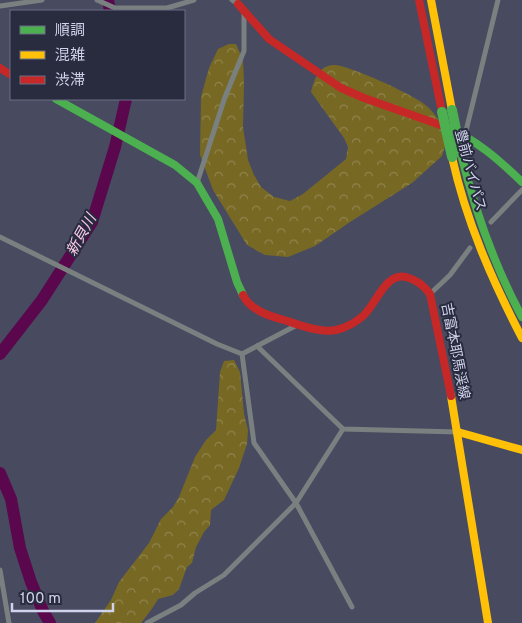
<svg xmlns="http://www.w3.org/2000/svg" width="522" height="623" font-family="Overpass,'Noto Sans JP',sans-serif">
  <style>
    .forest { fill: url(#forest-crowns) }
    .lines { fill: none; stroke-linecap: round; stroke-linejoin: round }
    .river { stroke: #5a074d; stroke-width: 12 }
    .street { stroke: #79807f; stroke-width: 5 }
    .fast { stroke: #4caf50; stroke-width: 8 }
    .slow { stroke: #ffc107; stroke-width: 8 }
    .jam { stroke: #c62828; stroke-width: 8 }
    .fast-bridge { stroke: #4caf50; stroke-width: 10 }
    .labels { text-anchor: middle; stroke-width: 4; stroke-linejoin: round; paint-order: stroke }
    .street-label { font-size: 14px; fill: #cfd3eb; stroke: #292b3e }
    .water-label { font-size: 15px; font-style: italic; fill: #fac9ea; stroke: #292b3e }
  </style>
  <defs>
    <pattern id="forest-crowns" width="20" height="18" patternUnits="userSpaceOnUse" patternTransform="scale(1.25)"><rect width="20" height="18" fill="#776923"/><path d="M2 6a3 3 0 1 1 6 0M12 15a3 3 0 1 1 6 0" fill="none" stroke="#8f844e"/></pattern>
  </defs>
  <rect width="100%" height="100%" fill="#484a60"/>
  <g class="forest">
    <path d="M 229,44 L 236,44 L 243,60 L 244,82 L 243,127 L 248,160 L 254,175 L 261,187 L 274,197 L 290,201 L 303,194 L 346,159 L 348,147 L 344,138 L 311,92 C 314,80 319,65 334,65 C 349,65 417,96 428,107 C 436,115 442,125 449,134 L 442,156 L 412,183 L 350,222 L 315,246 L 288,257 L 265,255 L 247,245 L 213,190 L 200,155 L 201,97 L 209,68 L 218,49 Z"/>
    <path d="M 234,360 L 240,372 L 244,414 L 248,430 L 247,444 L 239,468 L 224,500 L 211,510 L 210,525 L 204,532 L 196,547 L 192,563 L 187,567 L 179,589 L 173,595 L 158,599 C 153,608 147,615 141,623 L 95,623 L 111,600 L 119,582 L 149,543 L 161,519 L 173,507 L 179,497 L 195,457 L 206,440 L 216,430 L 220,372 L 224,361 Z"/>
  </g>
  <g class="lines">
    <g class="river">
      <polyline points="108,0 110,11"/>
      <polyline points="0,354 42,300 92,222 115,147 126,99"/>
      <polyline points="0,473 11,499 20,548 31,582 43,611 50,623"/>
    </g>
    <g class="street">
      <polyline points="97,0 115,8 167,8 194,0"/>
      <polyline points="232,0 238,4"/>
      <polyline points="0,6 42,0"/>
      <polyline points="465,135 498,0"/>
      <polyline points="197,183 225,97 244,51 244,11"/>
      <polyline points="491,222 522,190"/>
      <polyline points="0,237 217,344 242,354 297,325"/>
      <polyline points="430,294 450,275 470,248"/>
      <polyline points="257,346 343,429 458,432"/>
      <polyline points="242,354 254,443 296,503 352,607"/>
      <polyline points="0,570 9,623"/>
      <polyline points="147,623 181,605 195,593 224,575 296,503 343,429"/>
    </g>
    <g class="fast">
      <polyline points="56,99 175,165 197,183 218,219 237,282 243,295"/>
      <path d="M 446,127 C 477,140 499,160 522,182"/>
      <path d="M 461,154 C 475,211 494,265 522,317"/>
    </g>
    <g class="slow">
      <polyline points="431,0 452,110"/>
      <path d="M 452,157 C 466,221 492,280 522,338"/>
      <polyline points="451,396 488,623"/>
      <polyline points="458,432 522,450"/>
    </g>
    <g class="jam">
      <polyline points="419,0 442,112"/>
      <polyline points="238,4 269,39 341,88 364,98 446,127"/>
      <polyline points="0,68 11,75"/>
      <path d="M 243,295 C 250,310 269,316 284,320 C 300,325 319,333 336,330 C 345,328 356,322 363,316 C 376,305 385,272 406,277 C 417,280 423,285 430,294 L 451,396"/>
    </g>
    <g class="fast-bridge">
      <polyline points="452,110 461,154"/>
      <polyline points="442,112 452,157"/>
    </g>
  </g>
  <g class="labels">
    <g class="street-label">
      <text transform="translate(471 170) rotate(75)" y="5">豊前バイパス</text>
      <text transform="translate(456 351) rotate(79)" y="5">吉富本耶馬渓線</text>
    </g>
    <g class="water-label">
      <text transform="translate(81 235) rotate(-61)" y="5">新貝川</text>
    </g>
  </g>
  <rect x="10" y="10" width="175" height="90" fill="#292b3e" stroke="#6b6e83"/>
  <rect x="20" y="26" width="25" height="8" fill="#4caf50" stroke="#6b6e83"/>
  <text x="55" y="35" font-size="15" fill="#cfd3eb">順調</text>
  <rect x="20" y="51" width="25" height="8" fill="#ffc107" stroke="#6b6e83"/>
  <text x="55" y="60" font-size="15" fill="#cfd3eb">混雑</text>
  <rect x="20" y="76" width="25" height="8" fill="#c62828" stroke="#6b6e83"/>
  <text x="55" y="85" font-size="15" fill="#cfd3eb">渋滞</text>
  <path d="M12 603v8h101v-8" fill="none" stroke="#cfd3eb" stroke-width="2.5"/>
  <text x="20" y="603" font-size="15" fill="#cfd3eb" stroke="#292b3e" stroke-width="4" paint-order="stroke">100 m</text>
</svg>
